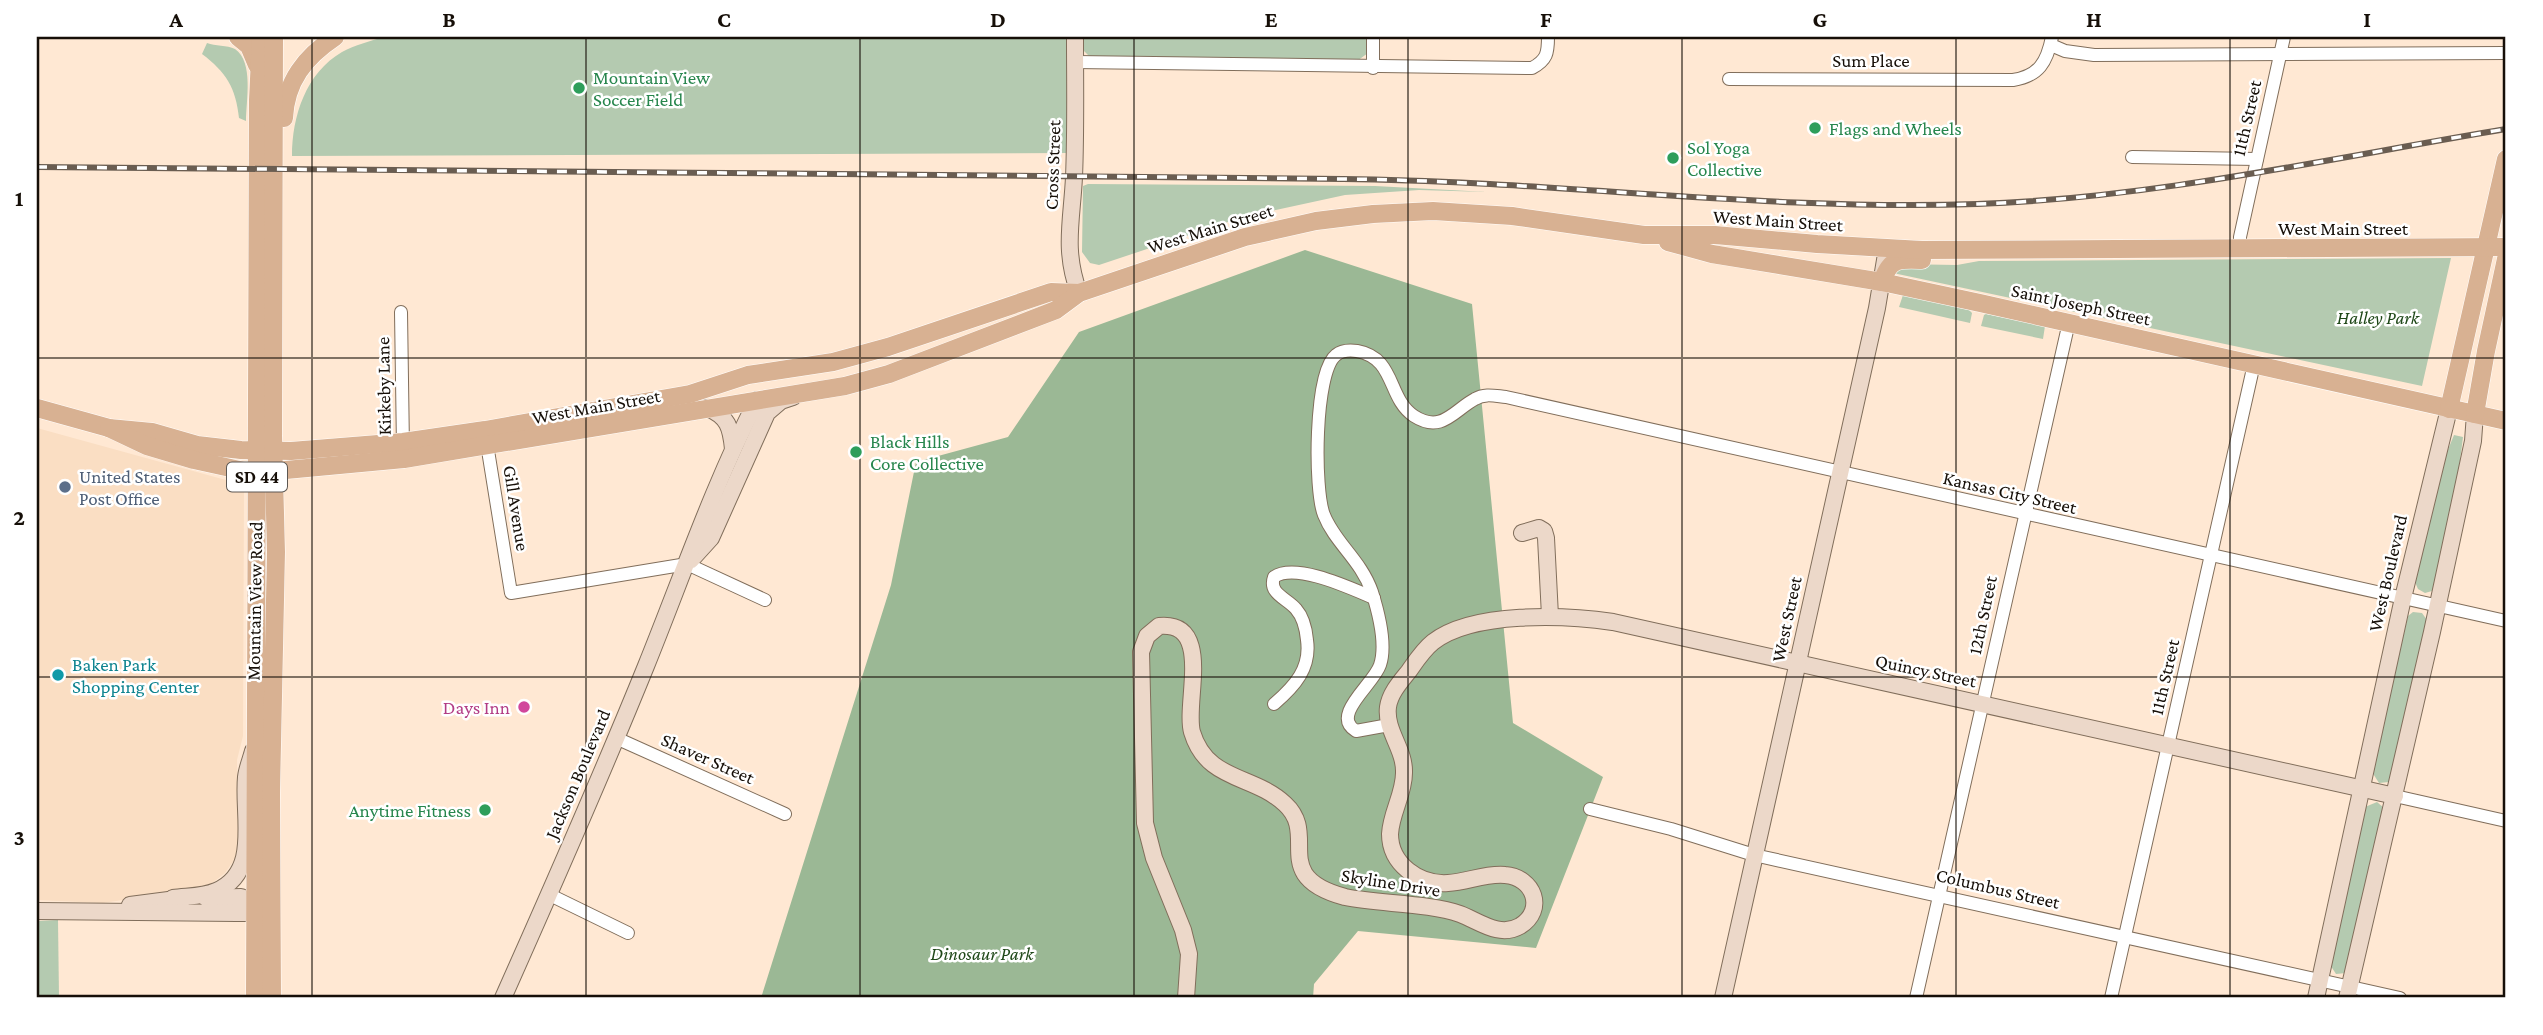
<svg xmlns="http://www.w3.org/2000/svg" width="2543" height="1035" font-family="'Crimson Pro',serif">
  <style>
    .built { fill: #fadec3 }
    .green { fill: #b4cab0 }
    .forest { fill: #9bb895 }
    .lines { fill: none; stroke-linecap: round; stroke-linejoin: round }
    .street-casing { stroke: #816e5b; stroke-width: 14 }
    .secondary-casing { stroke: #816e5b; stroke-width: 18 }
    .primary-casing { stroke: #fff; stroke-width: 19 }
    .street { stroke: #fff; stroke-width: 12 }
    .secondary { stroke: #ecd8c9; stroke-width: 16 }
    .primary { stroke: #d8b192; stroke-width: 18 }
    .rail-casing { stroke: #6a5d51; stroke-width: 6 }
    .rail { stroke: #fff; stroke-width: 3.5; stroke-dasharray: 10; stroke-linecap: butt }
    .grid { fill: none; stroke: #160f08; stroke-width: 2; stroke-opacity: 0.55 }
    .leisure-dot { fill: #2e9e5b; stroke: #fff; stroke-width: 2.5 }
    .service-dot { fill: #5c6f8a; stroke: #fff; stroke-width: 2.5 }
    .culture-dot { fill: #0f9aa8; stroke: #fff; stroke-width: 2.5 }
    .hotel-dot { fill: #d1479c; stroke: #fff; stroke-width: 2.5 }
    .labels { text-anchor: middle; stroke-width: 5; stroke-linejoin: round; paint-order: stroke }
    .shield { fill: #fff; stroke: #5c5752; stroke-width: 2 }
    .shield-label { font-size: 18px; font-weight: bold; fill: #160f08 }
    .street-label { font-size: 19px; fill: #160f08; stroke: #fff }
    .leisure-label { font-size: 19px; fill: #27864d; stroke: #fff; text-anchor: start }
    .park-label { font-size: 19px; font-style: italic; fill: #1e4717; stroke: #fff }
    .service-label { font-size: 19px; fill: #4e5e75; stroke: #fff; text-anchor: start }
    .culture-label { font-size: 19px; fill: #0d838f; stroke: #fff; text-anchor: start }
    .hotel-label { font-size: 19px; fill: #b23c85; stroke: #fff; text-anchor: end }
    .neatline { fill: none; stroke: #160f08; stroke-width: 2.5 }
    .grid-label { font-size: 23px; text-anchor: middle; font-weight: bold; fill: #160f08 }
  </style>
  <rect width="100%" height="100%" fill="#ffe8d3"/>
  <polygon class="built" points="37,428 244,485 243,736 237,760 239,853 225,873 207,887 103,903 37,900"/>
  <g class="green">
    <path d="M 384,37 L 1068,37 L 1069,153 L 292,156 C 292,116 306,73 342,52 C 355,45 370,41 384,37 Z"/>
    <polygon points="1083,37 1368,37 1368,53 1357,61 1089,56 1083,50"/>
    <path d="M 207,43 C 215,46 227,45 235,49 C 254,62 246,101 246,121 L 239,118 C 236,88 226,72 202,54 Z"/>
    <polygon points="1088,184 1375,186 1487,192 1419,190 1345,195 1243,217 1099,265 1090,263 1082,252 1083,186"/>
    <polygon points="2451,258 2422,386 1893,273 1899,264 1957,265 1979,261"/>
    <polygon points="1903,295 1969,310 1972,313 1970,323 1899,307"/>
    <polygon points="1986,314 2045,326 2043,339 1981,326 1984,315"/>
    <polygon points="2454,435 2463,437 2455,500 2437,585 2432,591 2425,593 2418,589 2415,582 2440,469"/>
    <polygon points="2413,612 2422,613 2427,620 2393,776 2389,782 2379,783 2372,772 2408,616"/>
    <polygon points="2377,802 2384,808 2346,973 2336,974 2329,963 2365,807"/>
    <polygon points="58,920 59,998 37,998 37,921"/>
  </g>
  <polygon class="forest" points="1305,250 1472,304 1513,723 1603,777 1536,948 1358,931 1314,984 1313,998 761,998 891,585 916,462 1008,437 1079,332"/>
  <g class="lines">
    <g class="street-casing">
      <g id="street">
        <polyline points="2051,45 2065,51 2094,55 2506,53"/>
        <path d="M 1075,62 L 1532,68 C 1547,60 1548,53 1548,37"/>
        <polyline points="1373,68 1373,37"/>
        <path d="M 1729,79 L 2013,80 C 2039,76 2047,62 2052,37"/>
        <polyline points="2132,157 2257,159"/>
        <polyline points="2240,249 2240,237 2284,37"/>
        <polyline points="401,312 403,448"/>
        <polyline points="486,438 511,593 687,564 765,600"/>
        <path d="M 1274,704 C 1295,686 1311,668 1307,640 C 1306,629 1304,618 1296,609 C 1287,598 1268,594 1274,577 C 1296,562 1352,589 1374,598"/>
        <path d="M 1389,725 L 1356,731 C 1330,715 1374,684 1380,665 C 1387,644 1378,611 1372,592 C 1361,560 1335,543 1324,515 C 1314,491 1314,372 1336,355 C 1342,350 1350,350 1357,351 C 1396,358 1387,398 1414,416 C 1442,434 1454,410 1475,399 C 1485,393 1495,396 1506,397 L 2506,621"/>
        <polyline points="616,738 785,814"/>
        <polyline points="2395,796 2506,821"/>
        <polyline points="1590,809 1671,829 1754,855 2400,998"/>
        <polyline points="548,894 628,933"/>
        <polyline points="1916,998 2069,322"/>
        <polyline points="2111,998 2254,364"/>
      </g>
    </g>
    <g class="secondary-casing">
      <g id="secondary">
        <path d="M 1075,37 C 1075,83 1076,130 1074,177 C 1072,220 1063,250 1079,293"/>
        <path d="M 707,408 C 728,416 731,428 733,449"/>
        <polyline points="1522,533 1539,528 1544,531 1546,538 1550,616"/>
        <polyline points="691,560 711,538 767,413 781,401 793,397"/>
        <path d="M 173,898 C 187,896 203,897 216,891 C 261,872 242,815 246,777 C 247,768 251,759 253,751"/>
        <polyline points="206,898 241,897 266,905"/>
        <polyline points="130,905 184,898"/>
        <polyline points="37,911 237,913 255,913 267,909"/>
        <path d="M 503,998 C 552,888 601,777 646,666 C 682,577 713,486 757,400"/>
        <path d="M 1186,998 L 1189,954 L 1183,930 L 1154,858 L 1145,823 L 1141,652 L 1147,636 L 1159,626 C 1214,621 1184,702 1192,732 C 1207,782 1253,774 1285,804 C 1320,836 1268,876 1345,897 C 1379,904 1429,903 1460,914 C 1479,921 1499,938 1520,926 C 1546,910 1534,877 1505,875 C 1486,873 1467,882 1448,883 C 1419,885 1390,864 1390,834 C 1391,813 1404,794 1404,773 C 1405,749 1385,731 1388,707 C 1390,693 1401,681 1409,671 C 1416,661 1423,650 1433,642 C 1473,611 1565,615 1613,622 L 2395,796"/>
        <polyline points="1723,998 1877,308 1887,248"/>
        <polyline points="2316,998 2403,598 2449,409"/>
        <polyline points="2347,998 2432,632 2473,441 2475,414"/>
      </g>
    </g>
    <g class="primary-casing">
      <g id="primary">
        <polyline points="238,37 249,46 257,65"/>
        <path d="M 284,118 C 286,81 305,57 335,37"/>
        <polyline points="1668,242 1712,254 1882,282 1980,303 2506,421"/>
        <path d="M 1882,282 C 1890,258 1898,259 1922,260"/>
        <polyline points="37,408 109,428 152,432 197,445 241,450 291,451 403,442 485,430 690,394 748,375 833,362 888,347 1051,292 1079,293"/>
        <polyline points="2449,409 2506,159"/>
        <polyline points="2475,414 2486,351 2506,259"/>
        <polyline points="109,428 147,446 194,460 244,471 275,471 404,459 845,386 889,374 1056,310 1079,293 1245,237 1316,221 1373,214 1433,211 1512,216 1644,235 1715,235 1817,244 1922,250 2506,247"/>
        <polyline points="255,998 258,100 261,37"/>
        <polyline points="272,998 271,793 276,552 273,436 274,37"/>
      </g>
    </g>
    <use href="#street" class="street"/>
    <use href="#secondary" class="secondary"/>
    <use href="#primary" class="primary"/>
    <g class="rail-casing">
      <path id="rail" d="M 37,167 C 472,171 908,174 1343,179 C 1555,181 1765,211 1977,204 C 2156,198 2330,158 2506,129"/>
    </g>
    <use href="#rail" class="rail"/>
  </g>
  <path class="grid" d="M 312,37 L 312,998M 586,37 L 586,998M 860,37 L 860,998M 1134,37 L 1134,998M 1408,37 L 1408,998M 1682,37 L 1682,998M 1956,37 L 1956,998M 2230,37 L 2230,998M 37,358 L 2506,358M 37,677 L 2506,677"/>
  <g class="leisure-dot">
    <circle cx="579" cy="88" r="7"/>
    <circle cx="1815" cy="128" r="7"/>
    <circle cx="1673" cy="158" r="7"/>
    <circle cx="856" cy="452" r="7"/>
    <circle cx="485" cy="810" r="7"/>
  </g>
  <circle class="service-dot" cx="65" cy="487" r="7"/>
  <circle class="culture-dot" cx="58" cy="675" r="7"/>
  <circle class="hotel-dot" cx="524" cy="707" r="7"/>
  <g class="labels">
    <rect class="shield" x="227" y="462.5" width="60" height="29" rx="5"/>
    <g class="shield-label">
      <text x="257" y="483">SD 44</text>
    </g>
    <g class="street-label">
      <text x="1871" y="67">Sum Place</text>
      <text transform="translate(2246 118) rotate(-77)" y="7">11th Street</text>
      <text transform="translate(1052 165) rotate(-88)" y="7">Cross Street</text>
      <text transform="translate(1778 220) rotate(4)" y="7">West Main Street</text>
      <text transform="translate(1210 228) rotate(-17)" y="7">West Main Street</text>
      <text x="2343" y="235">West Main Street</text>
      <text transform="translate(2081 304) rotate(12)" y="7">Saint Joseph Street</text>
      <text transform="translate(383 386) rotate(-91)" y="7">Kirkeby Lane</text>
      <text transform="translate(596 406) rotate(-10)" y="7">West Main Street</text>
      <text transform="translate(2010 492) rotate(13)" y="7">Kansas City Street</text>
      <text transform="translate(517 508) rotate(81)" y="7">Gill Avenue</text>
      <text transform="translate(2387 573) rotate(-77)" y="7">West Boulevard</text>
      <text transform="translate(254 601) rotate(-89)" y="7">Mountain View Road</text>
      <text transform="translate(1982 615) rotate(-78)" y="7">12th Street</text>
      <text transform="translate(1786 619) rotate(-78)" y="7">West Street</text>
      <text transform="translate(1926 670) rotate(12)" y="7">Quincy Street</text>
      <text transform="translate(2164 677) rotate(-77)" y="7">11th Street</text>
      <text transform="translate(708 758) rotate(24)" y="7">Shaver Street</text>
      <text transform="translate(577 774) rotate(-67)" y="7">Jackson Boulevard</text>
      <text transform="translate(1391 882) rotate(9)" y="7">Skyline Drive</text>
      <text transform="translate(1998 888) rotate(13)" y="7">Columbus Street</text>
    </g>
    <g class="leisure-label">
      <text x="593" y="84">Mountain View<tspan x="593" dy="22">Soccer Field</tspan></text>
      <text x="1829" y="135">Flags and Wheels</text>
      <text x="1687" y="154">Sol Yoga<tspan x="1687" dy="22">Collective</tspan></text>
      <text x="870" y="448">Black Hills<tspan x="870" dy="22">Core Collective</tspan></text>
      <text x="471" y="817" text-anchor="end">Anytime Fitness</text>
    </g>
    <g class="park-label">
      <text x="2378" y="324">Halley Park</text>
      <text x="982" y="960">Dinosaur Park</text>
    </g>
    <g class="service-label">
      <text x="79" y="483">United States<tspan x="79" dy="22">Post Office</tspan></text>
    </g>
    <g class="culture-label">
      <text x="72" y="671">Baken Park<tspan x="72" dy="22">Shopping Center</tspan></text>
    </g>
    <g class="hotel-label">
      <text x="510" y="714">Days Inn</text>
    </g>
  </g>
  <rect width="2543" height="1035" fill="none" stroke="#ffffff" stroke-width="77"/>
  <rect x="38" y="38" width="2466" height="958" class="neatline"/>
  <g class="grid-label">
    <text x="176" y="27">A</text>
    <text x="449" y="27">B</text>
    <text x="724" y="27">C</text>
    <text x="998" y="27">D</text>
    <text x="1271" y="27">E</text>
    <text x="1546" y="27">F</text>
    <text x="1820" y="27">G</text>
    <text x="2094" y="27">H</text>
    <text x="2367" y="27">I</text>
    <text x="19" y="206">1</text>
    <text x="19" y="525">2</text>
    <text x="19" y="845">3</text>
  </g>
</svg>
